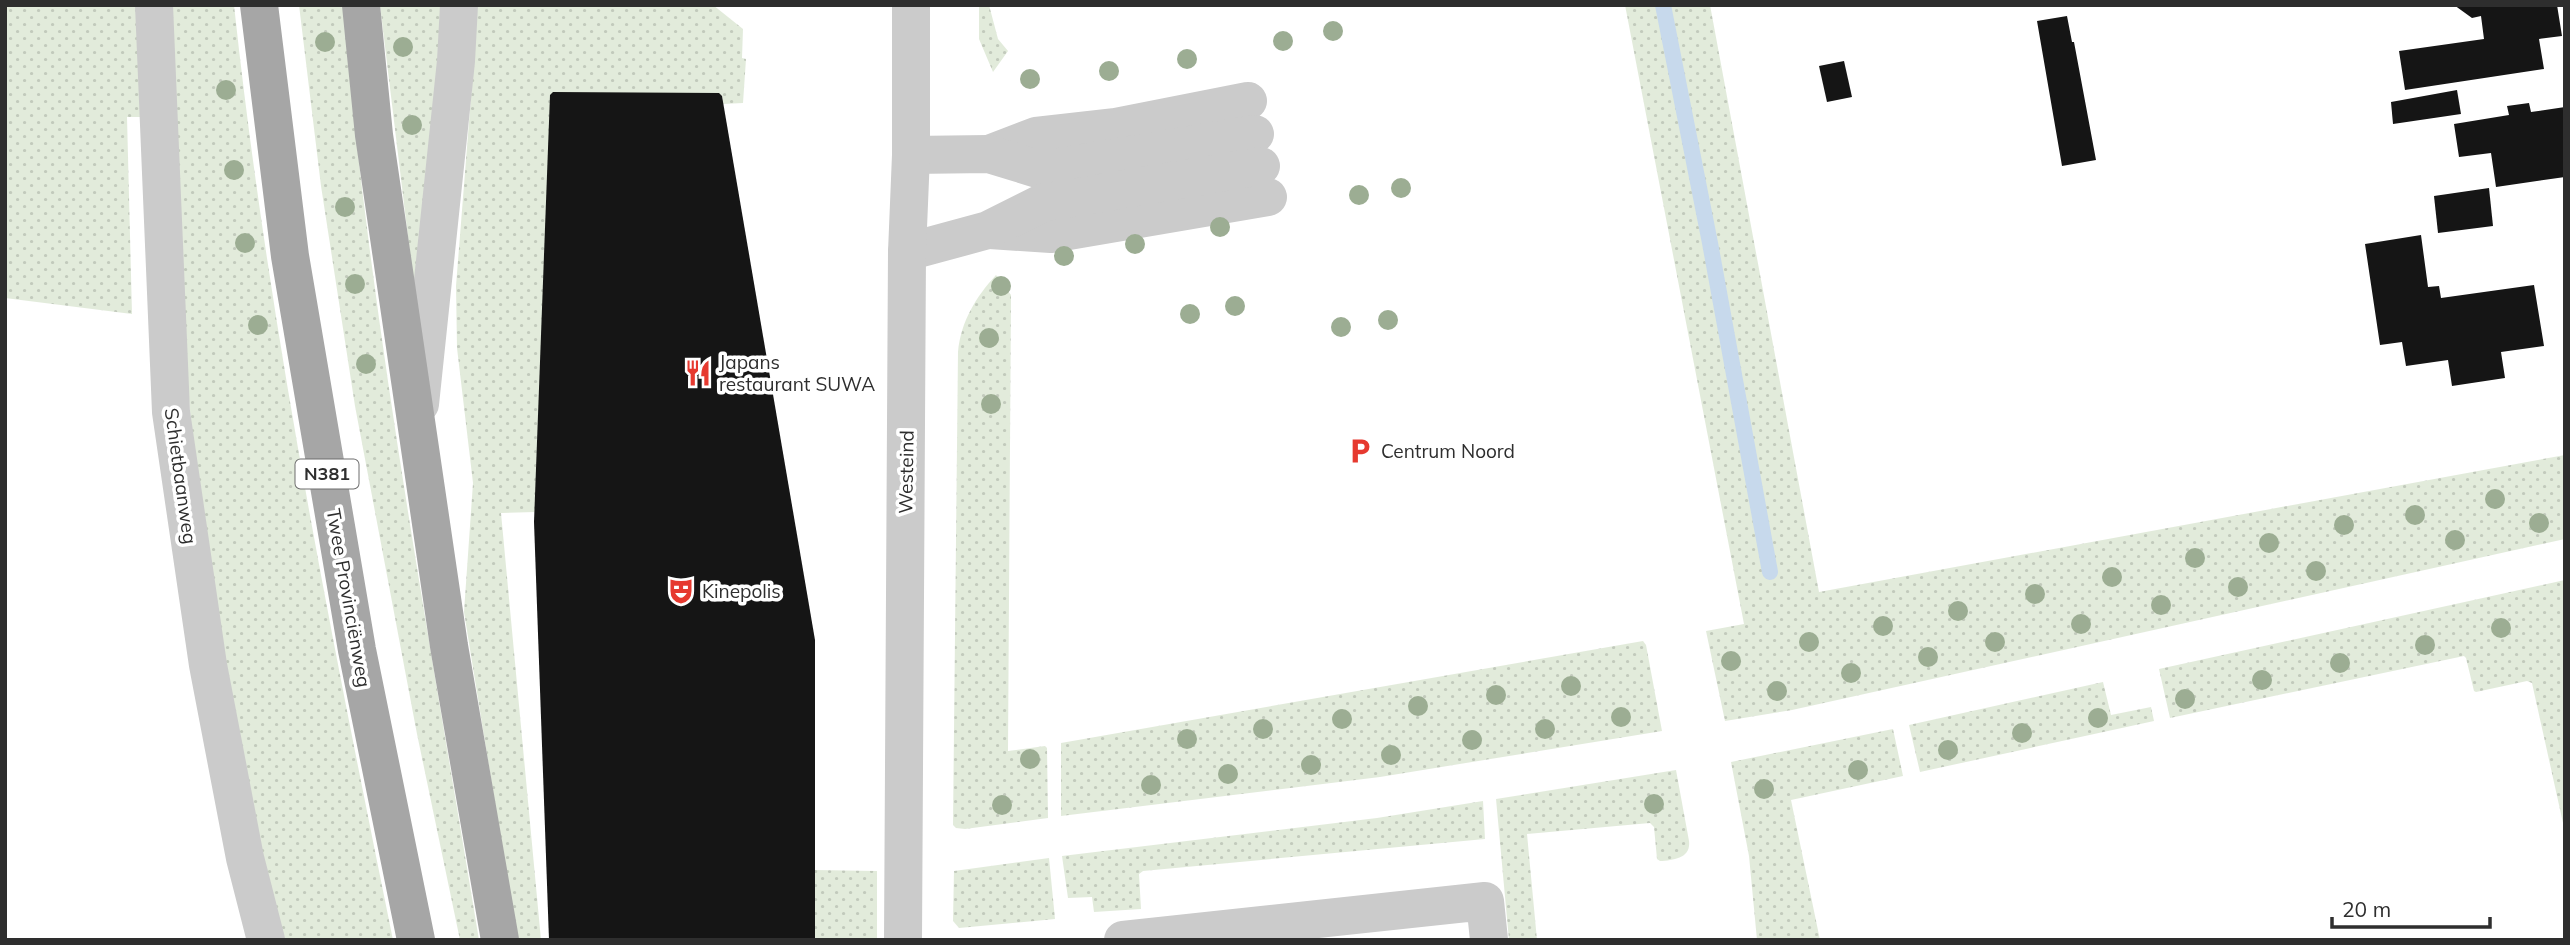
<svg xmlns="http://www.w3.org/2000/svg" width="2570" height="945" font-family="Mulish,sans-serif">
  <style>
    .grass { fill: url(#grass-dots) }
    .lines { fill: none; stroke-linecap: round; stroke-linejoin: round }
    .stream { stroke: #c7d9ec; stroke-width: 16 }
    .building { fill: #151515 }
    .minor { stroke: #cbcbcb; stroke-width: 38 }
    .major { stroke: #a6a6a6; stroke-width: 38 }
    .tree { fill: #9cad93 }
    .labels { text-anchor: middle; stroke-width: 7; stroke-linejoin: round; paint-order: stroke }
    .shield { fill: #fff; stroke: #6d6d6d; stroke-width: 2 }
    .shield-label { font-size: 18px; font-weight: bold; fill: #2e2e2e }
    .poi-label { font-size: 19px; fill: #2e2e2e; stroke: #fff; text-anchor: start }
    .street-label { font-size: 19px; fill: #2e2e2e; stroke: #fff }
  </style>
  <defs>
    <pattern id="grass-dots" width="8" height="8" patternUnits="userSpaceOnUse" patternTransform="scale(1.75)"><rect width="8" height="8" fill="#e2ebdb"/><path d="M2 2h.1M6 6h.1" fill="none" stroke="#c2cabc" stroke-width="1.8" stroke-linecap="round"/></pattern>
  </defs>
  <rect width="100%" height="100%" fill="#fff"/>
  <g class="grass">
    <polygon points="5,5 137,5 142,117 127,117 132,314 5,298"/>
    <path d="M 166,5 L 234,5 C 268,320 330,630 393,940 L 284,940 L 263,855 L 233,715 L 194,458 L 180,293 Z"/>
    <path d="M 299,5 L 343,5 C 370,319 428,629 479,940 L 460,940 L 417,734 L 355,406 L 321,186 Z"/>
    <polygon points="380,5 440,5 440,66 416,303"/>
    <polygon points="474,5 713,5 743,29 742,58 746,59 743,103 723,104 722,96 718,93 551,94 535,512 501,513 541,940 517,940 464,612 473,483 457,348 456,286 472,84"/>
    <polygon points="979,5 989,5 998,39 1008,51 993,72 979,39"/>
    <polygon points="1625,5 1710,5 1819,592 2565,455 2565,539 1792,710 1725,721 1706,631 1744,624"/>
    <path d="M 996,275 L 1011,295 L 1008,751 L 1045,746 L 1047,748 L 1048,818 L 965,829 L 956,828 L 953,825 L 958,352 C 961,321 976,297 996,275 Z"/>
    <polygon points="2565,580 2565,832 2532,683 2527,681 2476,692 2474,691 2466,658 2464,656 2170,718 2159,669"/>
    <polygon points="1643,641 1646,645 1662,731 1380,777 1061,816 1061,743"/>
    <polygon points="2103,682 2111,715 2151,707 2154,721 1920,772 1909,725"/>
    <polygon points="1893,729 1903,776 1791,800 1820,940 1757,940 1749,856 1731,762"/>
    <path d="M 1676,770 L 1689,841 C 1691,858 1674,860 1660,861 L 1657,859 L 1654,827 L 1650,823 L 1527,834 L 1537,940 L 1509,940 L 1496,799 Z"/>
    <polygon points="1483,801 1485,839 1143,871 1139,874 1141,909 1094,912 1092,897 1068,898 1062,856 1377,818"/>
    <polygon points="1049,858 1055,919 959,928 953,921 954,871"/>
    <polygon points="815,870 877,871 877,940 815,940"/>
  </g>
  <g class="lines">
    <polyline class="stream" points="1663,5 1710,243 1770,572"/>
  </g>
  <g class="building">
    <polygon points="2454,5 2557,5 2562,36 2539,39 2544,69 2405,90 2399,51 2484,39 2481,16 2472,18"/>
    <polygon points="2067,16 2072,42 2074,42 2096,160 2062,166 2037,21"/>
    <polygon points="1844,61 1852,97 1827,102 1819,66"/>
    <polygon points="2457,90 2461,114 2393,124 2391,102"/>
    <polygon points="553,92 719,93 722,96 815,640 815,940 549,940 534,522 550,95"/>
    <polygon points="2529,103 2531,112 2565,107 2565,177 2496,187 2491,153 2459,157 2454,124 2509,115 2507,106"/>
    <polygon points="2489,188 2493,226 2438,233 2434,196"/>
    <polygon points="2421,235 2428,287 2439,286 2441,298 2534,285 2544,346 2501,352 2505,378 2452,386 2448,360 2406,366 2402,342 2380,345 2365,244"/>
  </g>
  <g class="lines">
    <g class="minor">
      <polyline points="154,5 171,412 208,665 245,858 266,940"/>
      <polyline points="989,154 1036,136 1116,127 1248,101"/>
      <polyline points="911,155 989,154 1041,170 1255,134"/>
      <polyline points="990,230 1051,234 1268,197"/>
      <polyline points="907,252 988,230 1042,203 1261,166"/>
      <polyline points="420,404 456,61 459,5"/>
      <polyline points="903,940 907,252 911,155 911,5"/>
      <polyline points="1123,940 1485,901 1489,940"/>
    </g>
    <g class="major">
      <polyline points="259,5 290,256 357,650 416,940"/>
      <polyline points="361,5 374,135 449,646 500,940"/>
    </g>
  </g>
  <g class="tree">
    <circle cx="1333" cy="31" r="10"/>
    <circle cx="1283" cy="41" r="10"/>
    <circle cx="325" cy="42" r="10"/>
    <circle cx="403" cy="47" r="10"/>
    <circle cx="1187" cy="59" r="10"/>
    <circle cx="1109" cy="71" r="10"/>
    <circle cx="1030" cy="79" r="10"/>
    <circle cx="226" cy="90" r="10"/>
    <circle cx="412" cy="125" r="10"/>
    <circle cx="234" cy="170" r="10"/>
    <circle cx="1401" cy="188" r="10"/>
    <circle cx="1359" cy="195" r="10"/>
    <circle cx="345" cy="207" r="10"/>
    <circle cx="1220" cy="227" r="10"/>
    <circle cx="245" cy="243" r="10"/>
    <circle cx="1135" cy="244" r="10"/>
    <circle cx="1064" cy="256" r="10"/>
    <circle cx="355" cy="284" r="10"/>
    <circle cx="1001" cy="286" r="10"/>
    <circle cx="1235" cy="306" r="10"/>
    <circle cx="1190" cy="314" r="10"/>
    <circle cx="1388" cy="320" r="10"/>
    <circle cx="258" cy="325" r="10"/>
    <circle cx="1341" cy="327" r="10"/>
    <circle cx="989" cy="338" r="10"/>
    <circle cx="366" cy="364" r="10"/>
    <circle cx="991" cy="404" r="10"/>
    <circle cx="2495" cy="499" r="10"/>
    <circle cx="2415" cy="515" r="10"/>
    <circle cx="2539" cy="523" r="10"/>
    <circle cx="2344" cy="525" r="10"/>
    <circle cx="2455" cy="540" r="10"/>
    <circle cx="2269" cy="543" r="10"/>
    <circle cx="2195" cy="558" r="10"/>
    <circle cx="2316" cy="571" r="10"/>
    <circle cx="2112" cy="577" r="10"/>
    <circle cx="2238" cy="587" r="10"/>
    <circle cx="2035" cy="594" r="10"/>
    <circle cx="2161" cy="605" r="10"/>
    <circle cx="1958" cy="611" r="10"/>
    <circle cx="2081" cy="624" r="10"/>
    <circle cx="1883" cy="626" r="10"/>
    <circle cx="2501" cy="628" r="10"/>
    <circle cx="1809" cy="642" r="10"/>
    <circle cx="1995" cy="642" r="10"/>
    <circle cx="2425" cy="645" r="10"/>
    <circle cx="1928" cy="657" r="10"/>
    <circle cx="1731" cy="661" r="10"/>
    <circle cx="2340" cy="663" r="10"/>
    <circle cx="1851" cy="673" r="10"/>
    <circle cx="2262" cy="680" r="10"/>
    <circle cx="1571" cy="686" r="10"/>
    <circle cx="1777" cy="691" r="10"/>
    <circle cx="1496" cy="695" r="10"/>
    <circle cx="2185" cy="699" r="10"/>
    <circle cx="1418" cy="706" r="10"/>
    <circle cx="1621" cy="717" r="10"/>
    <circle cx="2098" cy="718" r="10"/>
    <circle cx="1342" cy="719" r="10"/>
    <circle cx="1263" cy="729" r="10"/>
    <circle cx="1545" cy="729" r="10"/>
    <circle cx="2022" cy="733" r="10"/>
    <circle cx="1187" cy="739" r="10"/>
    <circle cx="1472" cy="740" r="10"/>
    <circle cx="1948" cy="750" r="10"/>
    <circle cx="1391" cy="755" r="10"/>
    <circle cx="1030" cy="759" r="10"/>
    <circle cx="1311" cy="765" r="10"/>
    <circle cx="1858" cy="770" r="10"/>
    <circle cx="1228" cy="774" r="10"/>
    <circle cx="1151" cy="785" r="10"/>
    <circle cx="1764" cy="789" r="10"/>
    <circle cx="1654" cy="804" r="10"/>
    <circle cx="1002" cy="805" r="10"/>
  </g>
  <defs>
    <g id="restaurant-bare" transform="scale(2.1)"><path d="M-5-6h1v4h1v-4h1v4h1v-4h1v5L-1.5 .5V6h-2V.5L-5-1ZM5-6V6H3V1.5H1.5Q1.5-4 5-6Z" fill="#e6392f" stroke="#fff" stroke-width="2.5" paint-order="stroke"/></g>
    <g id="parking-bare" transform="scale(2.1)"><path d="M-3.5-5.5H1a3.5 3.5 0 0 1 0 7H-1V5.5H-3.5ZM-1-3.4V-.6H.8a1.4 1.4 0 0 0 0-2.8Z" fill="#e6392f" stroke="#fff" stroke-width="2.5" paint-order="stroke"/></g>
    <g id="theatre-bare" transform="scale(2.1)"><path d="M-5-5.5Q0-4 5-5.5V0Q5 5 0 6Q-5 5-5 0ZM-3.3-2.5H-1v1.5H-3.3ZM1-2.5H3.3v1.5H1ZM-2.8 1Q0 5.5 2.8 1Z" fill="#e6392f" stroke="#fff" stroke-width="2.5" paint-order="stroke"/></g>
  </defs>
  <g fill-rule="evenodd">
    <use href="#restaurant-bare" x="698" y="373"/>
    <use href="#parking-bare" x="1360" y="451"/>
    <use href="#theatre-bare" x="681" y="591"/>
  </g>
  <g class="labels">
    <rect class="shield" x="295.5" y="459.5" width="63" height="29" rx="5"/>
    <g class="shield-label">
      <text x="327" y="480">N381</text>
    </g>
    <g class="poi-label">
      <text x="719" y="369">Japans<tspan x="719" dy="22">restaurant SUWA</tspan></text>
      <text x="1381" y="458">Centrum Noord</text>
      <text x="702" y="598">Kinepolis</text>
    </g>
    <g class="street-label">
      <text transform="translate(906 472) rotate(-89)" y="7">Westeind</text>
      <text transform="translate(181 476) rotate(82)" y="7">Schietbaanweg</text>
      <text transform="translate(349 598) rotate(80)" y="7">Twee Provinciënweg</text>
    </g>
  </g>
  <rect width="2570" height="945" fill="none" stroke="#2e2e2e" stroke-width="14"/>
  <path d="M2332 917v10h158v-10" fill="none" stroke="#2e2e2e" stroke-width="3.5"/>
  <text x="2342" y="917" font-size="21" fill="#2e2e2e" stroke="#ffffff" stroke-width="5" paint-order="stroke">20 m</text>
</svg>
